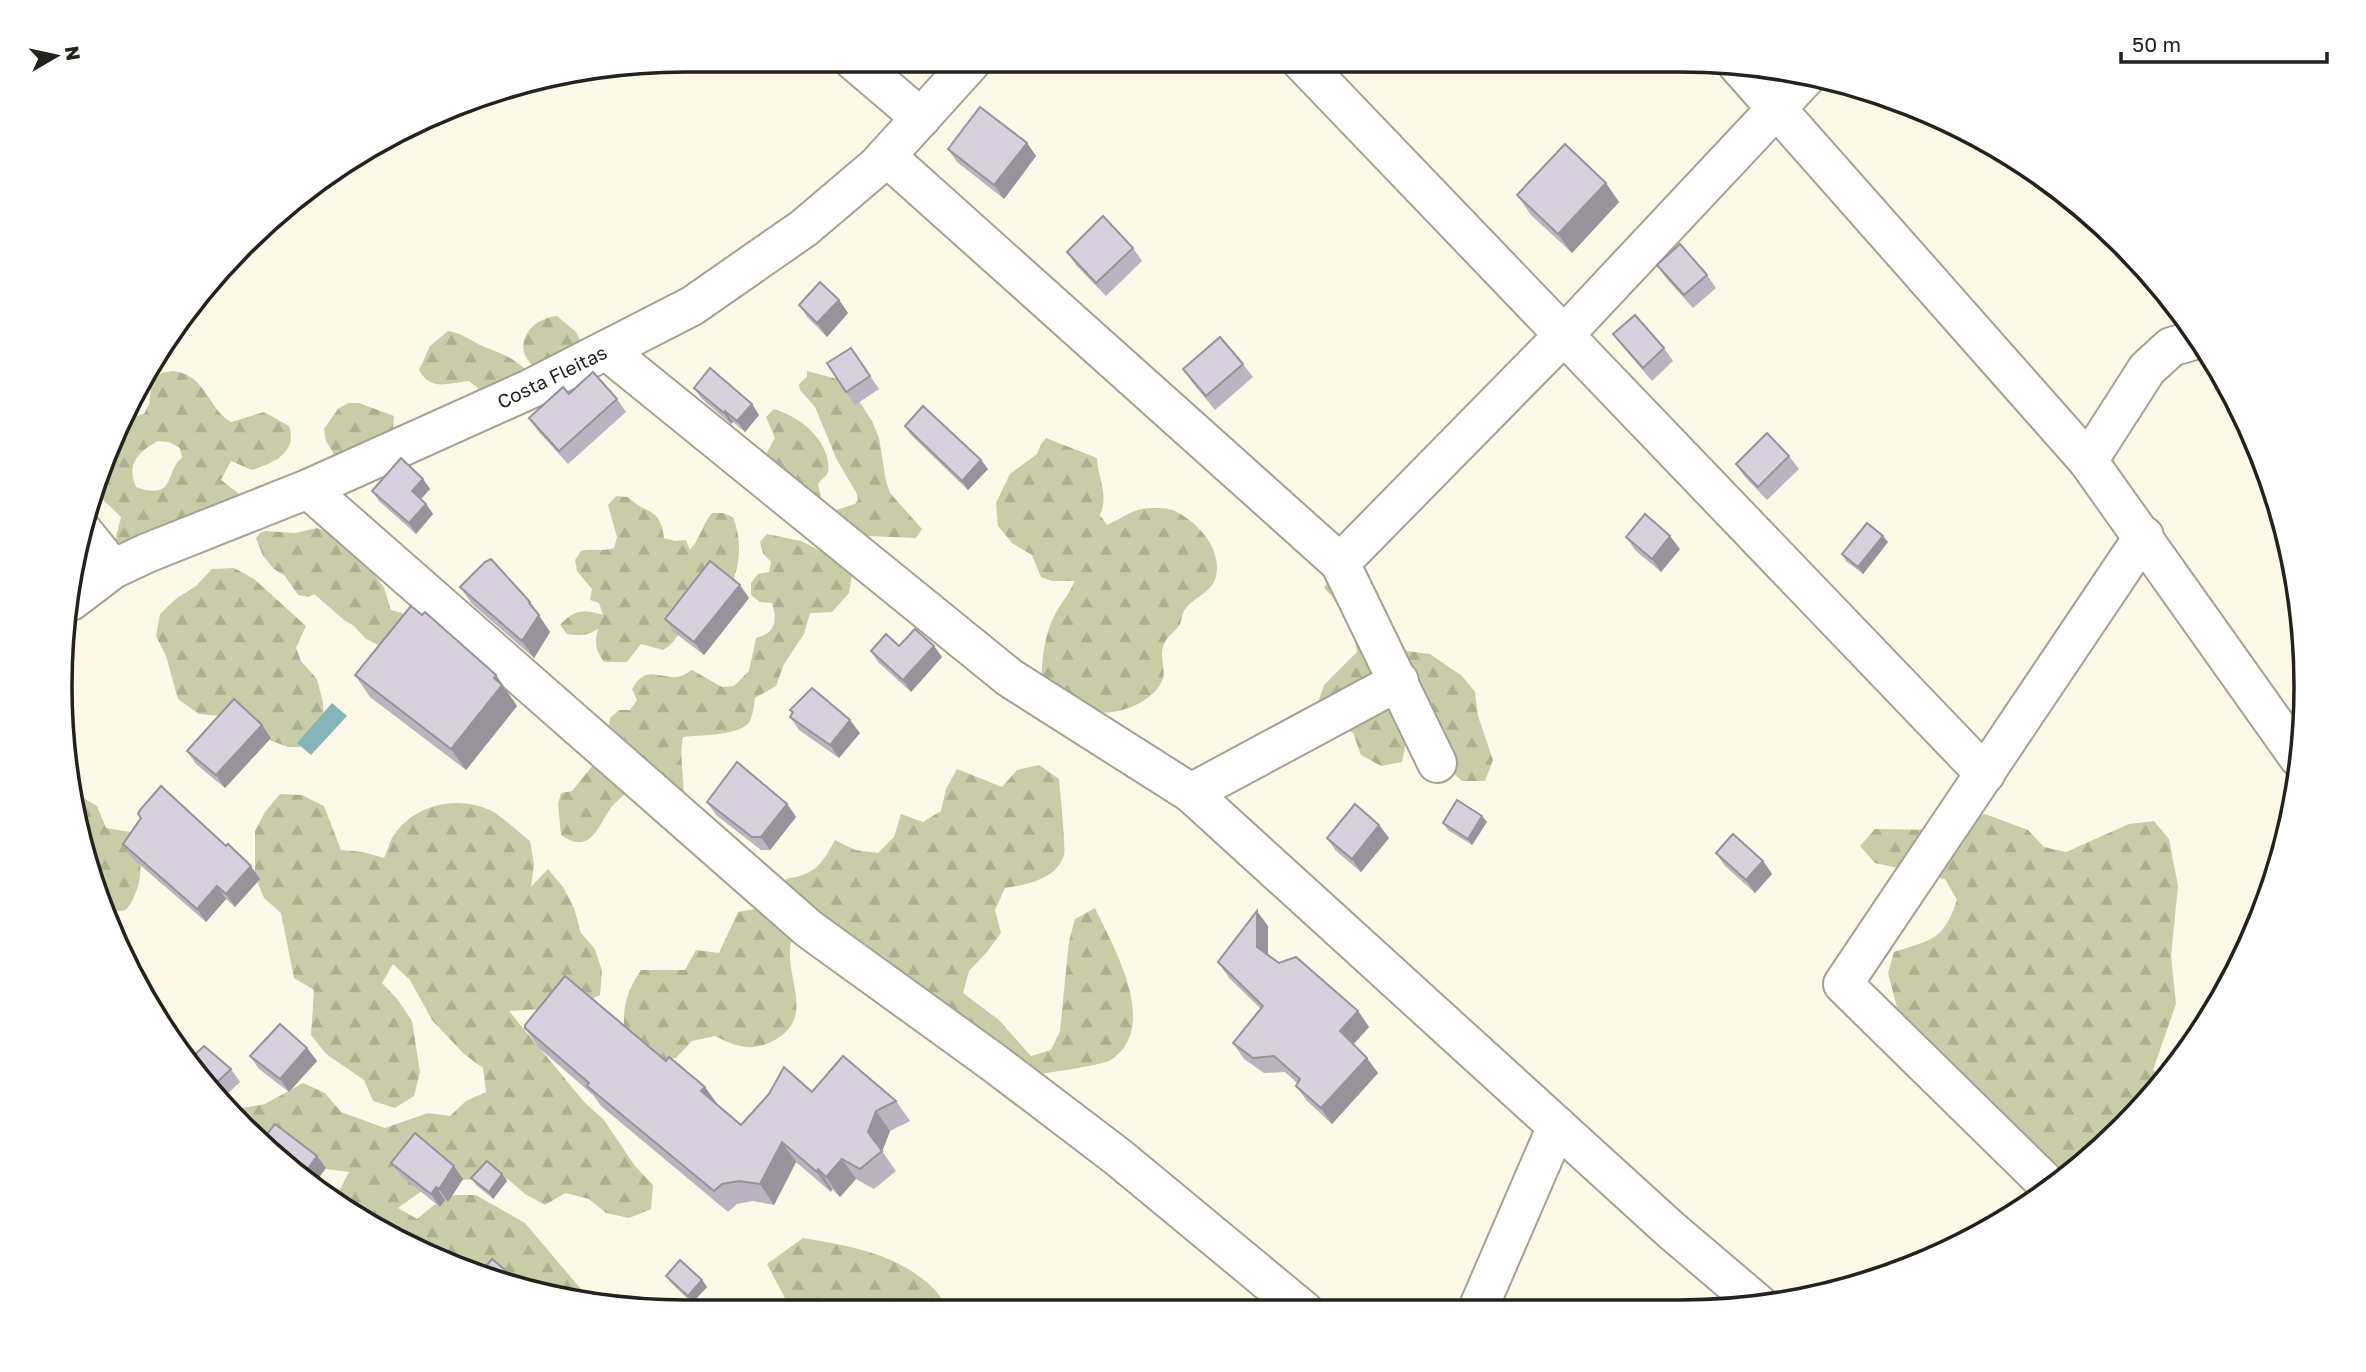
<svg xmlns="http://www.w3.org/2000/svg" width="2366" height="1372" font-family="'Golos Text',sans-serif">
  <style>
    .forest { fill: url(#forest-firs); fill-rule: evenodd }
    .water { fill: #85b5b9 }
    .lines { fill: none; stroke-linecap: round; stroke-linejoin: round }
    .minor-casing { stroke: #a5a293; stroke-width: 42 }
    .major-casing { stroke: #a5a293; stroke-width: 42 }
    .minor { stroke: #fff; stroke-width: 38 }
    .major { stroke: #fff; stroke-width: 38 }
    .wall { fill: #bbb3bf }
    .shaded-wall { fill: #98929b }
    .building { fill: #d9d0de; stroke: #98929b; stroke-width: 2 }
    .labels { text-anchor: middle; stroke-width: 5; stroke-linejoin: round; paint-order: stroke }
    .street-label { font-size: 19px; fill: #23221c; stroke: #fff }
    .rim { fill: none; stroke: #23221c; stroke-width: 3.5 }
  </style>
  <defs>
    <pattern id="forest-firs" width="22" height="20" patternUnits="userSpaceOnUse" patternTransform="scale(1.75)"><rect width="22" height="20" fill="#c9cda7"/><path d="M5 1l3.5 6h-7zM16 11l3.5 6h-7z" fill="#acb08f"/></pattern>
  </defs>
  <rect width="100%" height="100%" fill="#fcf9e9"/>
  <g class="forest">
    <path d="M 557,316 L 576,332 L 581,342 L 538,370 C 509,350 527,319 557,316 Z"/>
    <path d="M 448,331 C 462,333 468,339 480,345 C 501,354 508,354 526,370 L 472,399 L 478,388 L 469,381 C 448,383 431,392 419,370 L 430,346 Z"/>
    <path d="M 173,371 C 207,375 206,407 231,422 L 264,412 L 289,426 C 298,453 273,463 252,470 L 231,461 L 221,480 L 238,493 L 242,503 L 122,550 L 115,541 L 121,517 L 95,492 L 129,418 L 144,414 L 149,404 L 152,381 L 161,373 ZM 158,441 L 169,442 L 180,448 L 182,458 C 165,469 177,502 136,487 C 126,464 138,452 158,441 Z"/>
    <polygon points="807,371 856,384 859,401 872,421 879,438 886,481 890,493 922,529 916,538 869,536 852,530 833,511 855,504 858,500 857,494 837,460 815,407 800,390 799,384 807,377"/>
    <polygon points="348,403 359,403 394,416 392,439 338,461 326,441 324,429 338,409"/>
    <path d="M 774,409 C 799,417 823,435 828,461 C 828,464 829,469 828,472 C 826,478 820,479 818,485 L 821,496 L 818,501 L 758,468 L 775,438 L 766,417 Z"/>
    <path d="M 1046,438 L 1097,458 C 1098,479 1109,494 1100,515 L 1107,525 C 1123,518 1133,508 1151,508 C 1158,508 1171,508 1177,512 C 1199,524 1222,549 1216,576 C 1212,594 1192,597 1184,611 C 1181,616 1182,621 1179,626 C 1175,631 1168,636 1165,642 C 1158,654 1166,667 1163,678 C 1155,703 1114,718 1090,711 C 1074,706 1057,696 1041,689 C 1042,661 1043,634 1058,609 C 1064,599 1071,592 1074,581 L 1052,581 L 1041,577 L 1032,555 L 1012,543 L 998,526 L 996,503 L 1010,474 L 1037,454 L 1041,444 Z"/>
    <path d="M 616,496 L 628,497 C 646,515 661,507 664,538 L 675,541 L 686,540 L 690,550 C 700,539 702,525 712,513 L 723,513 L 733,517 C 743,542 741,573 724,596 C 714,610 694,618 682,631 C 673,640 675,643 663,650 L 641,644 L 627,662 L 604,662 C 596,651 594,643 598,629 C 587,636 580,636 567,634 L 560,625 C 575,609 584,609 603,615 L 599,603 L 590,600 L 592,589 L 577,571 L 575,560 L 581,551 C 593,548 602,552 614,548 L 617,537 L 608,505 Z"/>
    <path d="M 317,528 C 340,535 372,568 384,588 C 387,595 388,603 391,610 L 402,613 L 406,618 L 397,654 L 366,639 L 354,626 L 344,620 L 314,594 L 309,597 L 298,595 L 285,576 L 274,569 L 263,556 L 256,538 L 260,533 L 265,531 L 295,533 Z"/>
    <path d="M 767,534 L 801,541 L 853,568 L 849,593 L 832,612 L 810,613 L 804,634 L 784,664 L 776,686 L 755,698 C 754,705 753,715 750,721 C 741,736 699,735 683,737 C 679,756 684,778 684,798 L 631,789 C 625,794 619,799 614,804 C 598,823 593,857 561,835 L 558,804 L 561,793 L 572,791 L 593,765 L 609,731 L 610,718 L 619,710 L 630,710 L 637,700 L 632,689 C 644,669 651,674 671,677 C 679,678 686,674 692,670 L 722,687 L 734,686 L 749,671 L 756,638 C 775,633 778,621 772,603 L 760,602 L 751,595 L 751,583 L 758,574 L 769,572 L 771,562 L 763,553 L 760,542 Z"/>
    <polygon points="234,568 254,579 306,626 296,648 301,661 317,679 323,703 324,727 312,747 288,747 243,730 222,716 199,714 178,699 166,656 156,636 160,614 177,598 196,586 212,569"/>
    <path d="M 1338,568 L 1358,576 L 1376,592 L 1392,633 L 1407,651 L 1430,654 L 1462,676 L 1475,692 L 1478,716 L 1493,760 L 1485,781 L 1462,781 L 1427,749 L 1399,717 L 1407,738 L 1402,762 L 1381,766 L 1361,755 L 1353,733 L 1333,723 L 1316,708 L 1324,685 L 1357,652 C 1353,621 1346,610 1324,588 Z"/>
    <path d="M 1039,765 L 1059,779 C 1060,792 1066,846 1064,855 C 1057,879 1026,885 1005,888 L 995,910 L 1001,933 L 987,952 L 969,971 L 963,993 L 999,1020 L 1031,1056 L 1051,1050 L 1060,1031 L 1069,941 L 1075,919 L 1095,908 C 1113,947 1161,1026 1111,1060 C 1101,1066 1036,1074 1021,1077 L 896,992 L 876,952 L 858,939 L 837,931 L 796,927 C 794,934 791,941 790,948 C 787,982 816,1020 771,1042 C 750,1052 735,1046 715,1036 L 692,1041 L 676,1058 L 654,1060 L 624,1029 C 623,1005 627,991 641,970 L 685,970 L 696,950 L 719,953 L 738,912 L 761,908 L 781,901 L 786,879 C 815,874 821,866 835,840 L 855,850 L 878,853 L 894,837 L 901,814 L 923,822 L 941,811 L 946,789 L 957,769 L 1002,787 L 1017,770 Z"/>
    <path d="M 77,794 L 97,806 L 106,828 L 130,832 C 146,853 143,890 126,910 L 106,913 L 93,888 Z"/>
    <path d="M 280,794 L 302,795 L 324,806 L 341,850 L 363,852 L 384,858 C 387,852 389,844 392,838 C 412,804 459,794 492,811 C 505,819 518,832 530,841 L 534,864 L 531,887 L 548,869 L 563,887 L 574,908 L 581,933 L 595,949 L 602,971 L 600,995 L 576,1007 L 509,1011 L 585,1103 L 604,1120 L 635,1166 L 653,1185 L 651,1209 L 629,1218 L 606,1213 L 589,1199 L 565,1193 L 545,1205 L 525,1194 L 508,1179 L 437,1180 L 398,1208 L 417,1219 L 434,1205 L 454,1195 L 476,1195 L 525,1223 L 591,1301 L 484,1279 L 338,1207 L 333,1203 L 349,1172 L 326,1169 L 306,1177 L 237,1113 L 242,1108 L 265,1104 L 303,1083 L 325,1093 L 341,1112 L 385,1128 L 428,1113 L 450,1116 L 466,1101 L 486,1092 L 483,1068 L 464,1054 L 432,1020 L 410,980 L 393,964 L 382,983 L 398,1000 L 412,1021 L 420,1072 L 414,1096 L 395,1108 L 373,1101 L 364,1080 L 326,1054 L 311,1035 L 314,990 L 294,978 L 281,913 L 264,898 L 255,876 L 255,831 L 265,812 Z"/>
    <path d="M 1985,814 L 2028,830 L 2044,847 L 2066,852 L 2129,824 L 2154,821 L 2169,839 L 2178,886 L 2171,956 L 2176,1004 L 2153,1070 L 2164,1079 L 2123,1129 L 2036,1196 L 1905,1038 L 1888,973 L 1894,952 C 1933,939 1943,941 1957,900 L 1945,879 L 1875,863 L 1860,846 L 1875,829 L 1942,830 Z"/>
    <path d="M 803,1238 C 850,1246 899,1254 934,1289 C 940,1295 945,1304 950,1311 L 806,1311 L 789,1306 L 767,1264 Z"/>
  </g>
  <polygon class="water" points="332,703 347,716 311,755 297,743"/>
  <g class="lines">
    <g class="minor-casing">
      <g id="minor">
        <polyline points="853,60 921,118"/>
        <polyline points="1300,60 1985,774"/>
        <polyline points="1737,64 2088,461 2299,758"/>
        <polyline points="886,156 1340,563 1437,763"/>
        <polyline points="606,350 1010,678 1191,793 1671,1230 1758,1304"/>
        <polyline points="2088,461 2147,369 2171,347 2201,338"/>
        <polyline points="308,489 809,929 993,1062 1118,1157 1304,1311"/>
        <polyline points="80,528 113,569"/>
        <polyline points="1340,563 1564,335 1805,78"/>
        <polyline points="1191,793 1399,681"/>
        <polyline points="2049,1186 1843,984 2144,536"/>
        <polyline points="1477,1311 1557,1126"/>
      </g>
    </g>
    <g class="major-casing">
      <polyline id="major" points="71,601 113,569 147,553 308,489 530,389 692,306 804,228 877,166 973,60"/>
    </g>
    <use href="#minor" class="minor"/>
    <use href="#major" class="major"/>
  </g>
  <g class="wall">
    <polygon points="1545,61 1565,61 1557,71"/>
    <polygon points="1027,143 1036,156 1004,199 957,162 948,149"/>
    <polygon points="1517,195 1619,202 1572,253 1531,215"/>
    <polygon points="1133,248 1142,261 1106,296 1076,265 1067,252"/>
    <polygon points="1657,265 1707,275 1716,288 1693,308 1666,278"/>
    <polygon points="839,300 848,313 827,337 808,318 799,305"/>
    <polygon points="1613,334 1664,348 1673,361 1652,381 1623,347"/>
    <polygon points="851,348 879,389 855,405 827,363"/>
    <polygon points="1243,364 1253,377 1215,410 1192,382 1183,369"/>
    <polygon points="694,388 752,404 759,415 745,432 733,422 731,424 702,399"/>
    <polygon points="617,399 626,412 568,464 538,431 529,418"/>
    <polygon points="905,426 981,460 988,469 968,490 911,435"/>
    <polygon points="1789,456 1799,469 1767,500 1745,477 1736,464"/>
    <polygon points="423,479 430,489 421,499 426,504 433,514 416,534 379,501 372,491"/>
    <polygon points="1626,537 1680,549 1661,572 1635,550"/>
    <polygon points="1888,542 1863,574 1846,561 1842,554"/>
    <polygon points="460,587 530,602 550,632 534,658 472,604"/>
    <polygon points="749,598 704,655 674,632 665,619"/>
    <polygon points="899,646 934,646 942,657 911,692 878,662 871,651"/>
    <polygon points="355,675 496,675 517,706 466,770 370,697"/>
    <polygon points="790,710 860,733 839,758 799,730 790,717 792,713"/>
    <polygon points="271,738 225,788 196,764 187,751"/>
    <polygon points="707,802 787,804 796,817 770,850 761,850 716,815"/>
    <polygon points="138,814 226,846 260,879 235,907 226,899 206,922 132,858 123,844 141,818"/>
    <polygon points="1487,822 1472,845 1448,830 1443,823"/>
    <polygon points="1379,825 1389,838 1361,872 1336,851 1327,838"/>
    <polygon points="1716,853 1763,861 1772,874 1755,893 1725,866"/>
    <polygon points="1268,926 1268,955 1279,963 1358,1011 1369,1027 1353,1044 1378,1073 1332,1124 1307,1101 1296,1086 1297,1083 1285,1072 1264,1073 1244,1059 1233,1043 1261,1009 1229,978 1218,962"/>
    <polygon points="525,1028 666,1061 705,1087 719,1106 741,1125 812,1092 896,1101 910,1121 890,1131 882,1151 896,1171 874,1189 856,1179 840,1197 832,1189 831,1192 796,1162 774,1205 753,1201 737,1204 728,1212 601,1106 593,1095 539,1048"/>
    <polygon points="307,1048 317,1061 289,1092 259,1069 250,1056"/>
    <polygon points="189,1068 231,1069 240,1082 222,1099"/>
    <polygon points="264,1138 317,1156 326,1168 314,1184"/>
    <polygon points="391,1163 463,1179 448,1202 445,1200 440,1207 401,1176"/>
    <polygon points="471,1178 507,1181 493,1199 476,1185"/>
    <polygon points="666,1276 702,1280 707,1287 692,1303 671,1283"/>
  </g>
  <g class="shaded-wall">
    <polygon points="1549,61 1565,61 1557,71"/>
    <polygon points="1027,143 1036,156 1004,199 994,185"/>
    <polygon points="1606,183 1619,202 1572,253 1558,234"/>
    <polygon points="839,300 848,313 827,337 817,323"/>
    <polygon points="752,404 759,415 745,432 737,421"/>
    <polygon points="725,411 733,422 731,424 724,413"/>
    <polygon points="981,460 988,469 968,490 962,481"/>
    <polygon points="423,479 430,489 419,501 412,491"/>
    <polygon points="426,504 433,514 416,534 409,523"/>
    <polygon points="1670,536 1680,549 1661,572 1652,559"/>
    <polygon points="1883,536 1888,542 1863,574 1858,567"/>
    <polygon points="740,585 749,598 704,655 694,642"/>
    <polygon points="530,602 550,632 534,658 522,641 529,603"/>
    <polygon points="934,646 942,657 911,692 903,680"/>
    <polygon points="496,675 517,706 466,770 451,749"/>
    <polygon points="850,720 860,733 839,758 830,745"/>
    <polygon points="262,725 271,738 225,788 216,775"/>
    <polygon points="71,758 76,764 73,767"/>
    <polygon points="787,804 796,817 770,850 761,837"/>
    <polygon points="1482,816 1487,822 1472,845 1468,839"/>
    <polygon points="1379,825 1389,838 1361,872 1352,859"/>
    <polygon points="1763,861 1772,874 1755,893 1746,880"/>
    <polygon points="251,866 260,879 235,907 226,894"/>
    <polygon points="217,886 226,899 206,922 197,909"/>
    <polygon points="1257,911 1268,926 1268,963 1257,947"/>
    <polygon points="1358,1011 1369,1027 1351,1047 1340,1031"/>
    <polygon points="307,1048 317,1061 289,1092 280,1079"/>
    <polygon points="1367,1058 1378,1073 1332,1124 1321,1108"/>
    <polygon points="705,1087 719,1107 701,1091"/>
    <polygon points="876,1111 890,1131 882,1152 868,1132"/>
    <polygon points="782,1142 796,1162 774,1205 760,1184"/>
    <polygon points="317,1156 326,1168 314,1184 305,1173"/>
    <polygon points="842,1159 856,1179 840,1197 826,1177"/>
    <polygon points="454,1166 463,1179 448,1202 439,1189"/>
    <polygon points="818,1169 832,1189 831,1192 817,1172"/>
    <polygon points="502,1174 507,1181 493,1199 489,1192"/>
    <polygon points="436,1187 445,1200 440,1207 431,1194"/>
    <polygon points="702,1280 707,1287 692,1303 688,1296"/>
  </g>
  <g class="building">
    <polygon points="980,107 1027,143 994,185 948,149"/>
    <polygon points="1565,144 1606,183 1558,234 1517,195"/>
    <polygon points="1103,216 1133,248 1096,283 1067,252"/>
    <polygon points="1680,244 1707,275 1684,295 1657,265"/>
    <polygon points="820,282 839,300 817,323 799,305"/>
    <polygon points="1635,315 1664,348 1643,368 1613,334"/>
    <polygon points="1220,337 1243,364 1206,396 1183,369"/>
    <polygon points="851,348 870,376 846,392 827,363"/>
    <polygon points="710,368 752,404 737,421 725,411 724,413 694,388"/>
    <polygon points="593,372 617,399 559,451 529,418 563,387 569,394"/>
    <polygon points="923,406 981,460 962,481 905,426"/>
    <polygon points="1767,433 1789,456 1758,487 1736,464"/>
    <polygon points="401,458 423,479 412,491 426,504 409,523 372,491"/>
    <polygon points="1645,514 1670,536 1652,559 1626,537"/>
    <polygon points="1867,523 1883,536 1858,567 1842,554"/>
    <polygon points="491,559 530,602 529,603 539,615 522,641 460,587 485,562"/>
    <polygon points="710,561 740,585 694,642 665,619"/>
    <polygon points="411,606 422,615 425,612 496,675 494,678 502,685 451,749 355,675"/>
    <polygon points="915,629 934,646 903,680 871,651 886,634 899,646"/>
    <polygon points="812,688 850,720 830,745 790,717 793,712 790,710"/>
    <polygon points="234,699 262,725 216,775 187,751"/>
    <polygon points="737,762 787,804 761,837 752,837 707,802"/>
    <polygon points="161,786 226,846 228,844 251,866 226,894 217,886 197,909 123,844 141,818 138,814 140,810"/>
    <polygon points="1457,800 1482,816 1468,839 1443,823"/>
    <polygon points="1355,804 1379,825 1352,859 1327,838"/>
    <polygon points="1733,834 1763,861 1746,880 1716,853"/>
    <polygon points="1257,911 1257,947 1279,963 1296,957 1358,1011 1340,1031 1367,1058 1321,1108 1296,1086 1300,1079 1274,1056 1253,1058 1233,1043 1263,1006 1218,962"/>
    <polygon points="565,976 666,1061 669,1057 705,1087 701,1091 741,1125 769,1094 784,1067 812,1092 843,1056 896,1101 876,1111 868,1132 882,1151 860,1169 842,1159 826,1177 818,1169 817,1172 782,1142 760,1184 739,1181 722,1184 714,1191 587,1086 589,1083 525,1028 525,1025"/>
    <polygon points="280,1024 307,1048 280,1079 250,1056"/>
    <polygon points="204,1046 231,1069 211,1088 189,1068 186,1063"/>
    <polygon points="275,1124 317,1156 305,1173 289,1161 264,1138"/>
    <polygon points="415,1133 454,1166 439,1189 436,1187 431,1194 391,1163"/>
    <polygon points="487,1161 502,1174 489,1192 471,1178"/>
    <polygon points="492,1259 522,1284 520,1286 484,1279 478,1276"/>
    <polygon points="680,1260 702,1280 688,1296 666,1276"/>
  </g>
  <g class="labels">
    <g class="street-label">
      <text transform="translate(552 377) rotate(-26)" y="7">Costa Fleitas</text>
    </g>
  </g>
  <path d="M0 0H2366V1372H0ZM686 72H1680A614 614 0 0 1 2294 686V686A614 614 0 0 1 1680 1300H686A614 614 0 0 1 72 686V686A614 614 0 0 1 686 72Z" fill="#fff" fill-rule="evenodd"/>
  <path class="rim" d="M686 72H1680A614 614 0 0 1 2294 686V686A614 614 0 0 1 1680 1300H686A614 614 0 0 1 72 686V686A614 614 0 0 1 686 72Z"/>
  <g transform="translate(56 56) rotate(81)" stroke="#ffffff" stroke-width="5" paint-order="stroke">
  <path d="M0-5L12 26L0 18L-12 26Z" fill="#23221c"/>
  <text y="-10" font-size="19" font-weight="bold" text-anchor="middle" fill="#23221c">N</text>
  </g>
  <path d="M2121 52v10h206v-10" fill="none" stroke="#23221c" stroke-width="3.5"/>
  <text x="2132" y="52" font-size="21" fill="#23221c" stroke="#ffffff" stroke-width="5" paint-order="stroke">50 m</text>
</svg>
